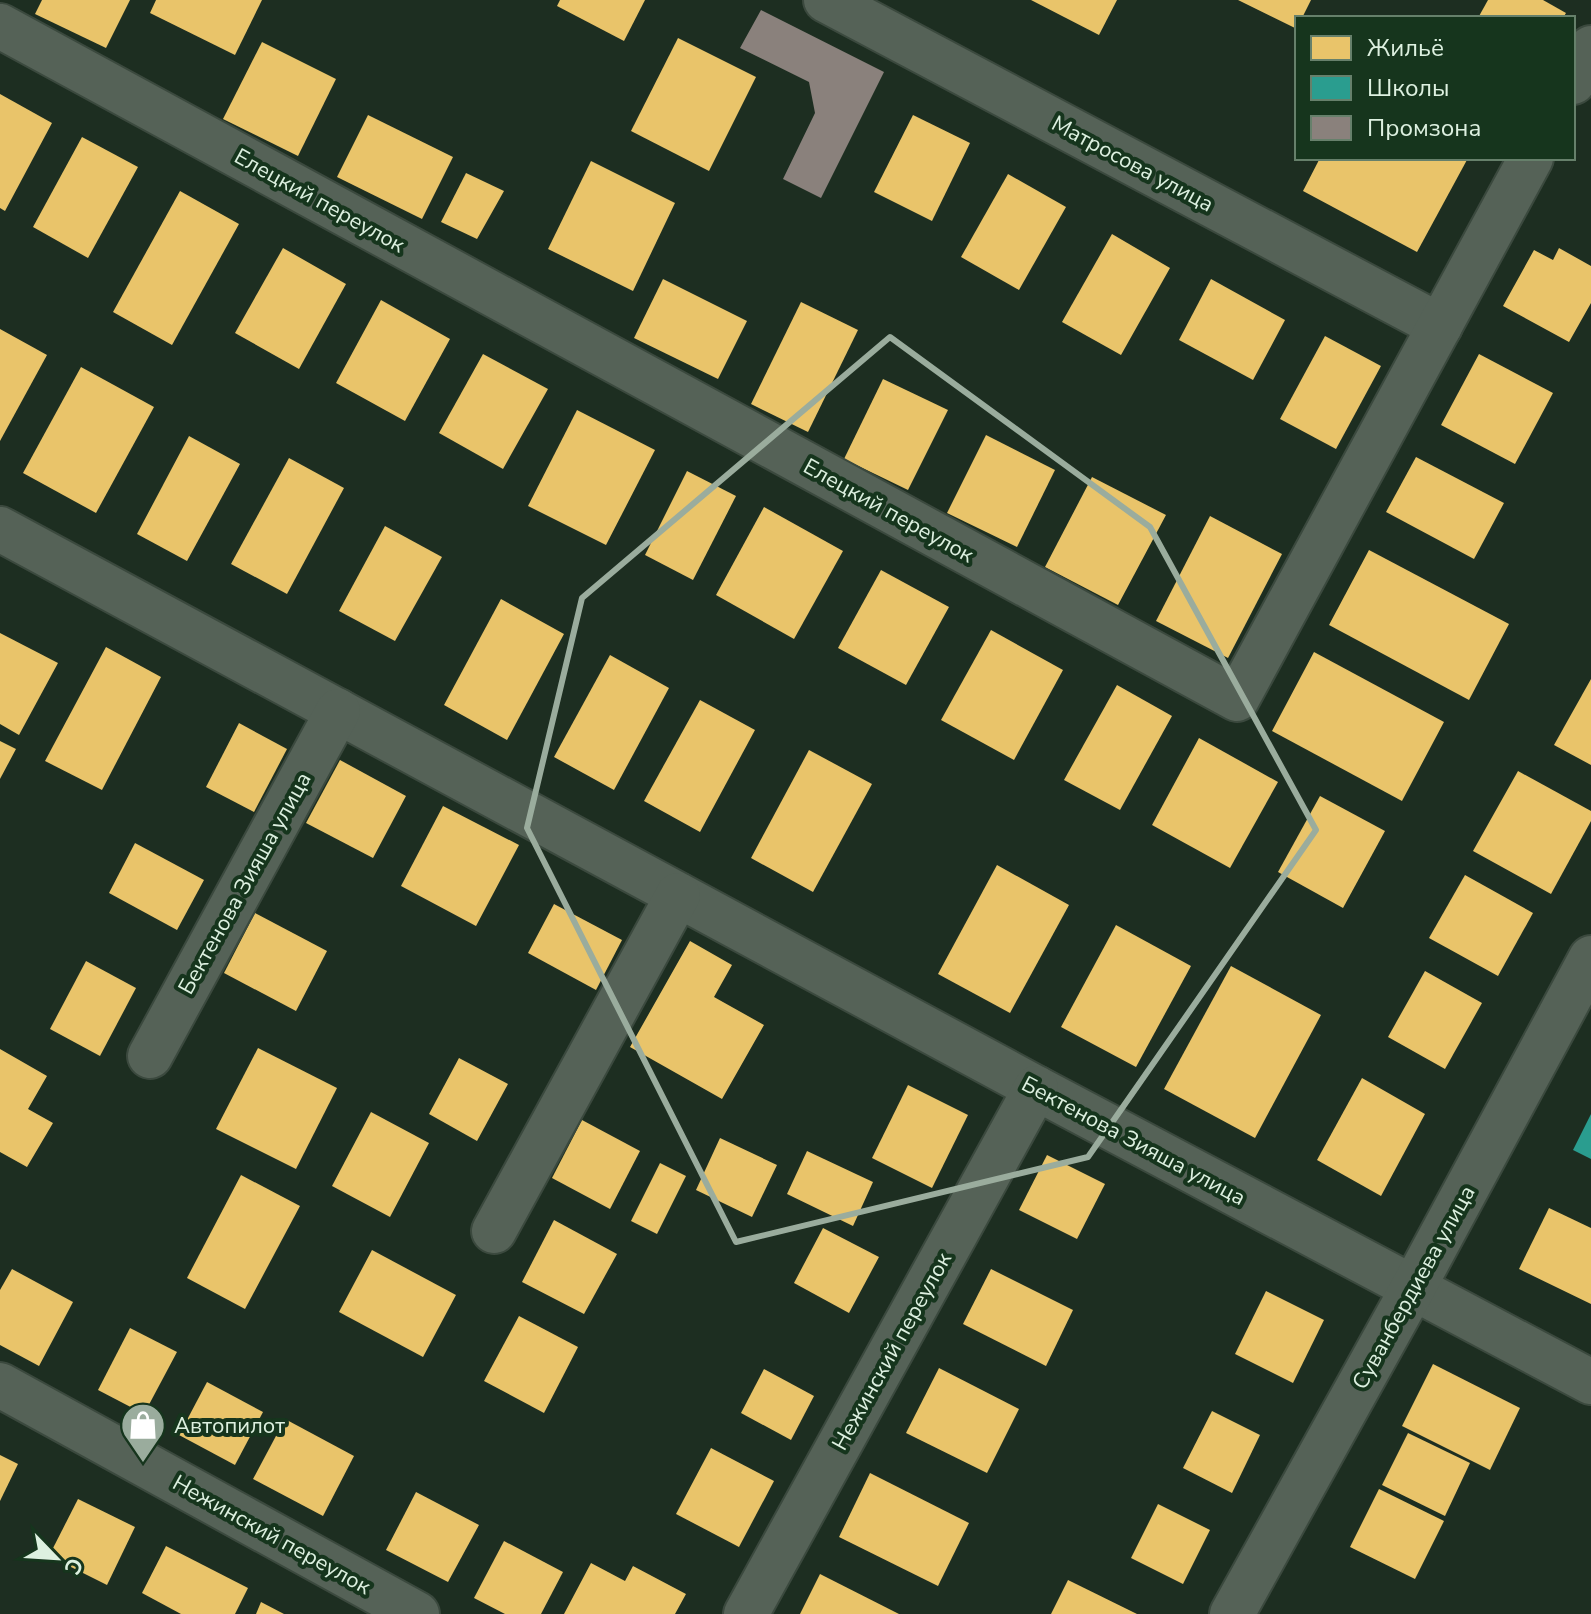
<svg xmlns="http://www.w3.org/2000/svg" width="1591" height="1614" font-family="'Nunito Sans',sans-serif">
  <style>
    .homes { fill: #e9c46a }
    .schools { fill: #2a9d8f }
    .industry { fill: #8a817c }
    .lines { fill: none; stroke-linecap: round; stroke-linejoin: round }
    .minor-casing { stroke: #3b493e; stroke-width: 48 }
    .minor { stroke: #556257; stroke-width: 44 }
    .marked { fill: none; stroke: #9aac9d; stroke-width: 6; stroke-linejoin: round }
    .labels { text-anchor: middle; stroke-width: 8; stroke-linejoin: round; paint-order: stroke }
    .street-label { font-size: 22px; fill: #ddf0e0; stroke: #16351d }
    .poi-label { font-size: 22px; fill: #ddf0e0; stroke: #16351d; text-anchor: start }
  </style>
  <rect width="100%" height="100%" fill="#1d2e21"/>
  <g class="homes">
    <polygon points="42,0 130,0 106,48 35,14"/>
    <polygon points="156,0 262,0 235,55 150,13"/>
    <polygon points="560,0 645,0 624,41 557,6"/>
    <polygon points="1031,0 1117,0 1099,35"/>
    <polygon points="1238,0 1311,0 1302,18 1297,18 1297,29"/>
    <polygon points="1488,0 1543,0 1566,13 1563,18 1478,18"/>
    <polygon points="678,38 756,77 709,171 631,131"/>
    <polygon points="262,42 336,79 298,156 223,119"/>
    <polygon points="0,94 52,123 5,211 0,208"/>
    <polygon points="368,115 453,157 422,219 337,177"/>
    <polygon points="913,115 970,143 932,221 874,192"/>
    <polygon points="82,137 138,167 88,258 33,227"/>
    <polygon points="1320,158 1468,158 1417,252 1303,191"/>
    <polygon points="591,161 675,203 633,291 548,249"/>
    <polygon points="466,173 504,191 477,239 441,222"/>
    <polygon points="1008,174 1066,207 1019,290 961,257"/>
    <polygon points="180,191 239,224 172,345 113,312"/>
    <polygon points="1112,234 1170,268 1121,355 1062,322"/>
    <polygon points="283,248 346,284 299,369 235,333"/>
    <polygon points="1559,248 1591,266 1591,303 1569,342 1503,306 1534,250 1553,260"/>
    <polygon points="663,279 747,321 718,379 634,338"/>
    <polygon points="1211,279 1285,320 1253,380 1179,340"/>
    <polygon points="381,300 450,339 405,421 336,383"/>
    <polygon points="801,302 858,330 808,432 751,404"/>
    <polygon points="0,329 47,355 0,441"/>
    <polygon points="1325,336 1381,366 1336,449 1280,419"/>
    <polygon points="483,354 548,389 503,469 439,433"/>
    <polygon points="1479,354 1553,393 1515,464 1441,425"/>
    <polygon points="81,367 154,407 96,513 23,473"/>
    <polygon points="883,379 948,410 908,490 844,459"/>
    <polygon points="577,410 655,450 606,545 528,506"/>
    <polygon points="986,435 1055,470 1017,547 947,513"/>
    <polygon points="189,436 240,464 187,561 137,534"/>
    <polygon points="1416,457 1504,503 1474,559 1386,512"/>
    <polygon points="289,458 344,488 287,594 231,564"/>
    <polygon points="687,471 736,496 693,580 645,555"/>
    <polygon points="1092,477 1166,515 1118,605 1045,567"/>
    <polygon points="764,507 843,551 794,639 716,595"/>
    <polygon points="1210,516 1282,554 1228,658 1156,621"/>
    <polygon points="385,526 442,557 395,641 339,611"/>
    <polygon points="1369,550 1509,624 1469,700 1329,625"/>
    <polygon points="881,570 949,607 906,685 838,648"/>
    <polygon points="501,599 564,634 507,740 444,705"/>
    <polygon points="991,630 1063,670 1014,760 941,720"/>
    <polygon points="0,633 58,663 19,735 0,724"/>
    <polygon points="106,647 161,677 102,790 45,761"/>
    <polygon points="1314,652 1444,722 1402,801 1272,731"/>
    <polygon points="610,655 669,688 614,790 554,757"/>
    <polygon points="1591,679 1591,765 1554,745"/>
    <polygon points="1117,685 1172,716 1120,810 1064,780"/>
    <polygon points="700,700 755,730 700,832 644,801"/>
    <polygon points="239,723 287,749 254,812 206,787"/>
    <polygon points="1199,738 1278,782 1230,868 1152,825"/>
    <polygon points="0,741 16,749 0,779"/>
    <polygon points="809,750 872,784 813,892 751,858"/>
    <polygon points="340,760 406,796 373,858 306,823"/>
    <polygon points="1518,771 1591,811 1591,821 1551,894 1473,851"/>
    <polygon points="1320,796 1385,831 1343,908 1278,872"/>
    <polygon points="443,806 519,845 476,926 401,886"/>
    <polygon points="135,843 204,880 177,930 109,893"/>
    <polygon points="997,865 1069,905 1010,1013 938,974"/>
    <polygon points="1465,875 1533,913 1498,976 1429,938"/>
    <polygon points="554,904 622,940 596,990 528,953"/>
    <polygon points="255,913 327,951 296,1011 224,973"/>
    <polygon points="1116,925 1191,966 1136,1067 1061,1027"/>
    <polygon points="690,941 732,965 714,997 764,1025 722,1099 630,1047"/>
    <polygon points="86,961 136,988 100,1056 50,1029"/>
    <polygon points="1231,966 1321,1015 1255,1138 1164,1089"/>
    <polygon points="1425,971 1482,1003 1445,1069 1388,1037"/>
    <polygon points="258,1048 337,1088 296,1169 216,1129"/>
    <polygon points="0,1049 47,1076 28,1109 53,1123 27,1167 0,1152"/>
    <polygon points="459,1058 508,1084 477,1141 429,1114"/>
    <polygon points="1362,1078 1425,1114 1381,1196 1317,1160"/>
    <polygon points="908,1085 968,1115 932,1188 872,1158"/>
    <polygon points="371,1112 429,1143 390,1217 332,1186"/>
    <polygon points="582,1120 640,1151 610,1209 552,1178"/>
    <polygon points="720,1138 777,1165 752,1217 696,1190"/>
    <polygon points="807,1151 873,1182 853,1226 787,1194"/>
    <polygon points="1047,1155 1105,1184 1077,1239 1019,1210"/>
    <polygon points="660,1163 686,1176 657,1234 631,1221"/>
    <polygon points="241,1175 300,1206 245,1309 187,1278"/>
    <polygon points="1549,1208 1591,1228 1591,1304 1519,1269"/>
    <polygon points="554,1220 617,1254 584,1314 522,1282"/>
    <polygon points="823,1228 879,1257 849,1313 794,1283"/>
    <polygon points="372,1250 456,1295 423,1357 339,1312"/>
    <polygon points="12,1269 73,1302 39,1366 0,1345 0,1290"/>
    <polygon points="991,1269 1073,1310 1046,1366 963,1324"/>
    <polygon points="1266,1291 1324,1320 1293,1383 1235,1354"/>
    <polygon points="519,1316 578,1347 544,1413 484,1381"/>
    <polygon points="130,1328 177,1352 144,1414 98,1390"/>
    <polygon points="1433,1364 1520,1408 1490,1470 1402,1426"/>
    <polygon points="939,1368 1019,1409 987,1473 906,1433"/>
    <polygon points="764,1369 814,1396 791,1440 741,1413"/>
    <polygon points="207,1382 263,1412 235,1465 179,1435"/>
    <polygon points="1212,1411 1260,1435 1232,1493 1183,1468"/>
    <polygon points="285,1419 354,1456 323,1516 253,1479"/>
    <polygon points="1408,1433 1470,1463 1445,1516 1382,1485"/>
    <polygon points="711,1448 774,1481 739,1547 676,1514"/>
    <polygon points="0,1455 18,1464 0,1501"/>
    <polygon points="870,1473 969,1523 938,1586 839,1537"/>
    <polygon points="1379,1489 1444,1521 1415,1579 1350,1547"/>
    <polygon points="416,1492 479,1525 448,1582 386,1550"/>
    <polygon points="78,1499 135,1527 107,1585 49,1556"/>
    <polygon points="1158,1504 1210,1530 1183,1584 1131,1558"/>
    <polygon points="504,1541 563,1572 541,1614 505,1614 474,1598"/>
    <polygon points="166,1546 248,1588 235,1614 181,1614 142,1593"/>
    <polygon points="591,1563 625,1581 633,1566 686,1594 675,1614 564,1614"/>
    <polygon points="820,1574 899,1614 800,1614"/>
    <polygon points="1068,1580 1137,1614 1051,1614"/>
    <polygon points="261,1602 284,1614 256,1614"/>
  </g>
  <polygon class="schools" points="1591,1114 1591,1159 1573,1150"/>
  <polygon class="industry" points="761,10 884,72 821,198 783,179 815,113 809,82 740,48"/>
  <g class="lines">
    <g class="minor-casing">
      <g id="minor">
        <polyline points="826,0 1440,326"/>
        <polyline points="0,26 1237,699 1531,158"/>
        <polyline points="1573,82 1591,48"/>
        <polyline points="0,529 1036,1088 1591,1382"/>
        <polyline points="150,1056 338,711"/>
        <polyline points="494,1231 678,895"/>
        <polyline points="0,1385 417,1614"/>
        <polyline points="746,1614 1036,1088"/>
        <polyline points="1232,1614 1413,1288 1591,958"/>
      </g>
    </g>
    <use href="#minor" class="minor"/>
  </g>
  <path class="marked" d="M 890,337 L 1150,527 L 1316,830 L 1088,1157 L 736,1242 L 527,828 L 582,598 Z"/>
  <defs>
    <g id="shop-pin" transform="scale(2.3)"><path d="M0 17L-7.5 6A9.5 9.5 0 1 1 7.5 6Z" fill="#9aac9d" stroke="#16351d"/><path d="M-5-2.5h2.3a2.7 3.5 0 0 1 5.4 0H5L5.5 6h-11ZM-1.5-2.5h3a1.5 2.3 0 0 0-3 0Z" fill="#fff"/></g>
  </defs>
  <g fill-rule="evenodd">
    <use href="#shop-pin" x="143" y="1425"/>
  </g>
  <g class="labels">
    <g class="street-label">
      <text transform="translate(1133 163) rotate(28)" y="8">Матросова улица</text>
      <text transform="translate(320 200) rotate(29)" y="8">Елецкий переулок</text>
      <text transform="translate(889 510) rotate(29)" y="8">Елецкий переулок</text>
      <text transform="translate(244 883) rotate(-61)" y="8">Бектенова Зияша улица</text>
      <text transform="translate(1134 1140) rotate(28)" y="8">Бектенова Зияша улица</text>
      <text transform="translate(1413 1287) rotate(-61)" y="8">Суванбердиева улица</text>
      <text transform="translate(891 1351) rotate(-61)" y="8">Нежинский переулок</text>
      <text transform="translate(272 1534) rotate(29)" y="8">Нежинский переулок</text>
    </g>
    <g class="poi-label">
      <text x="174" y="1433">Автопилот</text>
    </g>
  </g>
  <rect x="1295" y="16" width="280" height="144" fill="#16351d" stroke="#66806b" stroke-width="2"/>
  <rect x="1311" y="36" width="40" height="24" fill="#e9c46a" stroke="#66806b" stroke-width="2"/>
  <text x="1367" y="56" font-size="24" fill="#ddf0e0">Жильё</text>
  <rect x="1311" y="76" width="40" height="24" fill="#2a9d8f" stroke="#66806b" stroke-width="2"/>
  <text x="1367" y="96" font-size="24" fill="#ddf0e0">Школы</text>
  <rect x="1311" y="116" width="40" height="24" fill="#8a817c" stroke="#66806b" stroke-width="2"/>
  <text x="1367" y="136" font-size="24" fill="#ddf0e0">Промзона</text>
  <g transform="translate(56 1558) rotate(115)" stroke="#16351d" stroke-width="6" paint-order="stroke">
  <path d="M0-6L14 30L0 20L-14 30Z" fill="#ddf0e0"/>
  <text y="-12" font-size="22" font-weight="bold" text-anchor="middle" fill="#ddf0e0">С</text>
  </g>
</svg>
